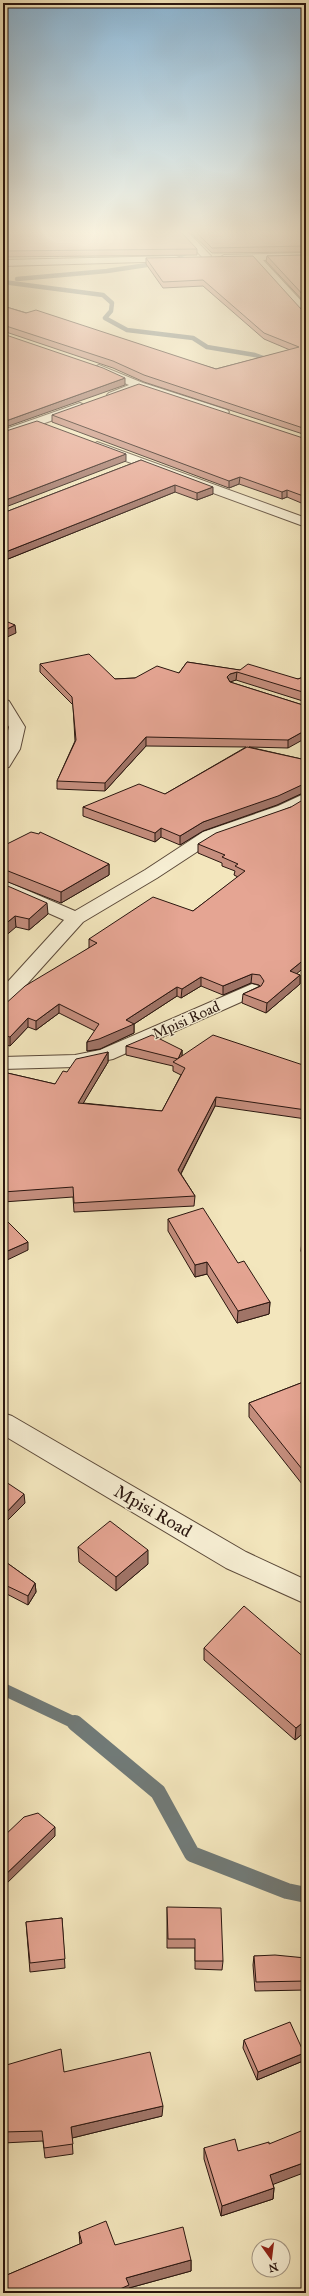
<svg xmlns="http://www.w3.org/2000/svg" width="309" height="2296" font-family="'IM FELL Great Primer',serif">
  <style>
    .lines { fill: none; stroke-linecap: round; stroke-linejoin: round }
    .stream-far2 { stroke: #717a77; stroke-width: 4.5 }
    .stream-far1 { stroke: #717a77; stroke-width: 12 }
    .stream { stroke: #717a77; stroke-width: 16 }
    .street-casing { stroke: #5c4a3a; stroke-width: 2 }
    .street { fill: #f7efd4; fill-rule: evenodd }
    .wall { fill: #c58e7e; stroke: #2a160f }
    .shaded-wall { fill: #a07467; stroke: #2a160f }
    .building { fill: #e5a593; stroke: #2a160f }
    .labels { text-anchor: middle; stroke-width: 3; stroke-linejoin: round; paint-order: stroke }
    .street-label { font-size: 15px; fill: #2a160f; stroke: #f7efd4 }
    .near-street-label { font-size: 18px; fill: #2a160f; stroke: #f7efd4 }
  </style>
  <rect width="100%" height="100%" fill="#f3e6bd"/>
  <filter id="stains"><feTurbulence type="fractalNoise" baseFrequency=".005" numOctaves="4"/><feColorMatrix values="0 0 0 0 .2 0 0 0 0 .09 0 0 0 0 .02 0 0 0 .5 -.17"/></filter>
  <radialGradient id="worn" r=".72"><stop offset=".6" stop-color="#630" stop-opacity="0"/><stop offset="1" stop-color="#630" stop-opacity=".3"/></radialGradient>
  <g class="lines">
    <g class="stream-far2">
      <polyline points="179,256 191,251"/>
      <polyline points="17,279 107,271 160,263"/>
      <polyline points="3,282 103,295 112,303 111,311 105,318 127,330 193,338 207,347 255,355 272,361"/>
    </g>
    <polyline class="stream-far1" points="3,1689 77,1724"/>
    <polyline class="stream" points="75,1723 158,1792 192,1854 287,1891 306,1895"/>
    <g class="street-casing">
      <g id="street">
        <polygon points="178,232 188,232 211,256 211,260 205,260"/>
        <polygon points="306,253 306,259 263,260 306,306 306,315 302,314 253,260 224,261 219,258 224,255"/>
        <polygon points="176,256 179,257 179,261 3,266 3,260"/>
        <polygon points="99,365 143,383 227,410 229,412 227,414 219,414 139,389 117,397 109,397 107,395 109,393 129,385 95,370 93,368"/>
        <polygon points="80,403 84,405 86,407 84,409 3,438 3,430"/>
        <polygon points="97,442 306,518 306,527 93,449 91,446"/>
        <polygon points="3,699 9,701 25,727 20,749 9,767 3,768 3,750 9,727 3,717"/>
        <polygon points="306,793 306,805 290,814 215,840 157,878 83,922 10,1003 3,1005 3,987 64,920 3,893 3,880 75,911 145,870 203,832 278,806"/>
        <polygon points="252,984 259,986 262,990 259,994 113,1059 75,1067 3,1069 3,1057 75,1055 100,1050"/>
        <polygon points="3,1413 12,1416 246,1552 306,1580 306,1604 226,1568 3,1435"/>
      </g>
    </g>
    <use href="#street" class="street"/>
  </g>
  <g class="wall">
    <polygon points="3,232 197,249 197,255 3,257"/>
    <polygon points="190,232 306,232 306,252 212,253"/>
    <polygon points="306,255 306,304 266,261 267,256"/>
    <polygon points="146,258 306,310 306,435 144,382 113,368 3,331 3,306 216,369 290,350 264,339 203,286 163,288 146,264"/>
    <polygon points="52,415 306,440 306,505 287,497 282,499 239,484 229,488 52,422"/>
    <polygon points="141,460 213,494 197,500 175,492 3,561 3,513"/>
    <polygon points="187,662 298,679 306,676 306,702 236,680 229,682 230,682 306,706 288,748 249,747 306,760 306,792 305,792 277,805 203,831 180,845 161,837 155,842 83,816 83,807 165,794 246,747 146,746 105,791 57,789 57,781 75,741 73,705 40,672 40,664 115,679 135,678 179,673"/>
    <polygon points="291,807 297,974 300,975 300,984 266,1013 242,1003 243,994 260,986 259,985 251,983 223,995 201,986 181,998 177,996 134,1024 134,1033 100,1049 87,1051 87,1042 95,1031 59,1013 36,1030 28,1027 10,1046 3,1044 3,1006 89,948 89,939 193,911 238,877 234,875 235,871 222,866 222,863 198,853 198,844"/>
    <polygon points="3,846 109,864 109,875 61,903 3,880"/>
    <polygon points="3,884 48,914 29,930 16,927"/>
    <polygon points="126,1046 182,1050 182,1056 306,1066 306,1119 215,1106 181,1174 195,1196 194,1206 74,1212 73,1197 3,1202 3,1072 55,1084 67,1072 108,1052 108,1062 83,1103 162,1111 181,1075 173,1071 173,1066 126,1055"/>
    <polygon points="168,1219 238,1263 270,1302 269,1314 237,1323 207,1274 195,1277 168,1231"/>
    <polygon points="306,1240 306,1262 301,1251 302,1241"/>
    <polygon points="306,1381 306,1489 249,1417 249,1403"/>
    <polygon points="78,1547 148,1564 116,1591 79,1562"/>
    <polygon points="3,1560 35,1583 36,1592 28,1605 3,1592"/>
    <polygon points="204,1648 306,1659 306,1731 295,1740 204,1660"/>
    <polygon points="167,1907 223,1961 222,1970 195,1969 195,1948 167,1948"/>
    <polygon points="62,1918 65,1968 30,1972 26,1922"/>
    <polygon points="254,1956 306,1958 306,1990 255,1991 253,1965"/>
    <polygon points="244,2040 304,2053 303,2061 257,2080 243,2048"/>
    <polygon points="3,2072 64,2072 162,2116 72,2138 73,2154 45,2158 43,2141 3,2143"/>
    <polygon points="204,2148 238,2151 273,2184 274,2188 273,2199 221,2216 204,2159"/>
    <polygon points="79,2232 115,2245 191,2260 191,2271 129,2288 129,2293 3,2293 7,2275 80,2244"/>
  </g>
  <g class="shaded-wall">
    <polygon points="125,378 125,385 3,428 3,422"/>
    <polygon points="126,454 126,461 3,508 3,501"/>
    <polygon points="240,477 239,484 229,488 229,481"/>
    <polygon points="175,485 175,492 3,561 3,553"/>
    <polygon points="213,487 213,494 197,500 197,493"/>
    <polygon points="287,490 287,497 282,499 282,492"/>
    <polygon points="15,625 16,633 3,639 3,631"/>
    <polygon points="237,672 236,680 230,682 227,677 230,674"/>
    <polygon points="306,730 306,738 288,748 288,740"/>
    <polygon points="146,737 146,746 105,791 105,783"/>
    <polygon points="306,783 305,792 277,805 203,831 180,845 180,836 203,822"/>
    <polygon points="161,828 161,837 155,842 155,833"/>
    <polygon points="109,864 109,875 61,903 61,892"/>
    <polygon points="47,903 48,914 29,930 29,919"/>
    <polygon points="15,916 16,927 3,938 3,926"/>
    <polygon points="306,958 306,966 289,980 290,971"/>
    <polygon points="252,974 251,983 223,995 223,986"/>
    <polygon points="300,975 300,984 266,1013 267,1003"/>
    <polygon points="201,977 201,986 181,998 182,989"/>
    <polygon points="177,987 177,996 134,1024 134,1033 100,1049 87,1051 87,1042 126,1020"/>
    <polygon points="59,1004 59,1013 36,1030 36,1021"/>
    <polygon points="28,1018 28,1027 10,1046 10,1037"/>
    <polygon points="182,1050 182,1058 178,1059"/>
    <polygon points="108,1052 108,1062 78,1112 78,1103"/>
    <polygon points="216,1097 215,1106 178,1179 178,1170"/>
    <polygon points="28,1242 28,1250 3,1262 3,1253"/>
    <polygon points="207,1262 207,1274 195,1277 195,1265"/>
    <polygon points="270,1302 269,1314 237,1323 238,1311"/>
    <polygon points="24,1494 25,1503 3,1525 3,1516"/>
    <polygon points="148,1550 148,1564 116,1591 116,1577"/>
    <polygon points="35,1583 36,1592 28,1605 28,1596"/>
    <polygon points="306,1720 306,1731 295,1740 296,1728"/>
    <polygon points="55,1827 55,1836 3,1887 3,1877"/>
    <polygon points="304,2053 303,2061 257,2080 258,2072"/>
    <polygon points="163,2106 162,2116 72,2138 71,2127"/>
    <polygon points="306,2162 306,2172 269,2186 270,2175"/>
    <polygon points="274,2188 273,2199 221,2216 222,2206"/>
    <polygon points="191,2260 191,2271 129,2288 129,2293 111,2293 126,2278"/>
  </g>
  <g class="building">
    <polygon points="3,232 181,232 197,249 3,251"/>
    <polygon points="196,232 306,232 306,246 212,248"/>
    <polygon points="306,255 306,298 267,256"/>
    <polygon points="253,256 301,309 306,310 306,429 144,375 113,361 3,325 3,306 26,313 36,310 216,369 299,347 264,333 203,280 163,282 146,258"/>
    <polygon points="3,334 103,368 125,378 3,422"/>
    <polygon points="139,384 306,439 306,497 287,490 282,492 240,477 229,481 52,415"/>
    <polygon points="37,421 126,454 3,501 3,432"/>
    <polygon points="141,460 213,487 197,493 175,485 3,553 3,513"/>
    <polygon points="3,620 15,625 3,631"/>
    <polygon points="89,654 115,679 135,678 157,666 179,673 187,662 240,670 248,664 298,679 306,676 306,693 237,672 230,674 227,677 230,682 306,706 306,730 288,740 146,737 105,783 57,781 76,740 72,697 40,664"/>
    <polygon points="247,747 306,760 306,783 278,796 203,822 180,836 161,828 155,833 83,807 139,784 165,794"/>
    <polygon points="306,798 306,958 290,971 300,975 267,1003 243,994 261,986 264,981 260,975 252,974 223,986 201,977 182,989 177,987 126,1020 134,1024 99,1039 87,1042 99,1024 59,1004 36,1021 28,1018 10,1037 3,1035 3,1006 25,986 97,943 89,939 153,897 193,911 245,871 235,866 238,864 222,857 225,855 198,844 216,833 291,807"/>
    <polygon points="31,832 39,834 40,832 109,864 61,892 3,869 3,846"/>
    <polygon points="3,884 47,903 29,919 15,916 3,926"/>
    <polygon points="152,1035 182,1050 178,1059 126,1046"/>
    <polygon points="213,1035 306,1066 306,1110 216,1097 178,1170 195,1196 74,1203 73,1187 3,1192 3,1072 55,1084 63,1071 67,1072 76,1059 108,1052 78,1103 162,1111 185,1068 173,1062"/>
    <polygon points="203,1208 238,1263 244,1261 270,1302 238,1311 207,1262 195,1265 168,1219"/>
    <polygon points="3,1217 28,1242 3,1253"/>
    <polygon points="306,1240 306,1250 302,1241"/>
    <polygon points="306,1381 306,1474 249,1403"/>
    <polygon points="3,1480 24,1494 3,1516"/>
    <polygon points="110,1521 148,1550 116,1577 78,1547"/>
    <polygon points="3,1560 35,1583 28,1596 3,1584"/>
    <polygon points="244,1606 306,1659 306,1720 296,1728 204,1648"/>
    <polygon points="38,1813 55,1827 3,1877 3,1837 24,1817"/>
    <polygon points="167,1907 221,1908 223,1961 195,1961 195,1939 168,1939"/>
    <polygon points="62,1918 65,1959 30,1963 26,1922"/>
    <polygon points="275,1955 306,1958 306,1981 256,1982 254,1956"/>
    <polygon points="290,2022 304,2053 258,2072 244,2040"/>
    <polygon points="61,2049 64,2072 150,2052 163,2106 71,2127 73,2144 44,2148 42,2131 3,2132 3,2066"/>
    <polygon points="306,2129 306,2162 270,2175 274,2188 222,2206 204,2148 235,2139 238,2151 269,2142 269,2144"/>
    <polygon points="106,2221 115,2245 183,2227 191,2260 126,2278 129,2285 111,2293 3,2293 3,2264 7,2275 82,2243 79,2232"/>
  </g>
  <linearGradient id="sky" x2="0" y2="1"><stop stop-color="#8bb7d7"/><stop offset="0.42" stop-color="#faf4e1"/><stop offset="1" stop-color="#faf4e1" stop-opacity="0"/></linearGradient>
  <rect width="309" height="553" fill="url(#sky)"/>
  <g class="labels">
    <g class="street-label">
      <text transform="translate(186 1020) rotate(-24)" y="5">Mpisi Road</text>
    </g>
    <g class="near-street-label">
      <text transform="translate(153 1511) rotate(30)" y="6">Mpisi Road</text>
    </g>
  </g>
  <rect width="309" height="2296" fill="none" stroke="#f3e6bd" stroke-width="16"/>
  <rect x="4" y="4" width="301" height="2288" fill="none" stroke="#2a160f" stroke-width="2"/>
  <rect x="8" y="8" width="293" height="2280" fill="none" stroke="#2a160f"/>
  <g transform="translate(271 2258) rotate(166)"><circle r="19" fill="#f7efd4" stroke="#a59885"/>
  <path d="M0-3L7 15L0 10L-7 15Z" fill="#8f2418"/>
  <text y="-6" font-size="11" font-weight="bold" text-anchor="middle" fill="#2a160f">N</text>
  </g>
  <rect width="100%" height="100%" filter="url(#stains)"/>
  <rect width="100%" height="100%" fill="url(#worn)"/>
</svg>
